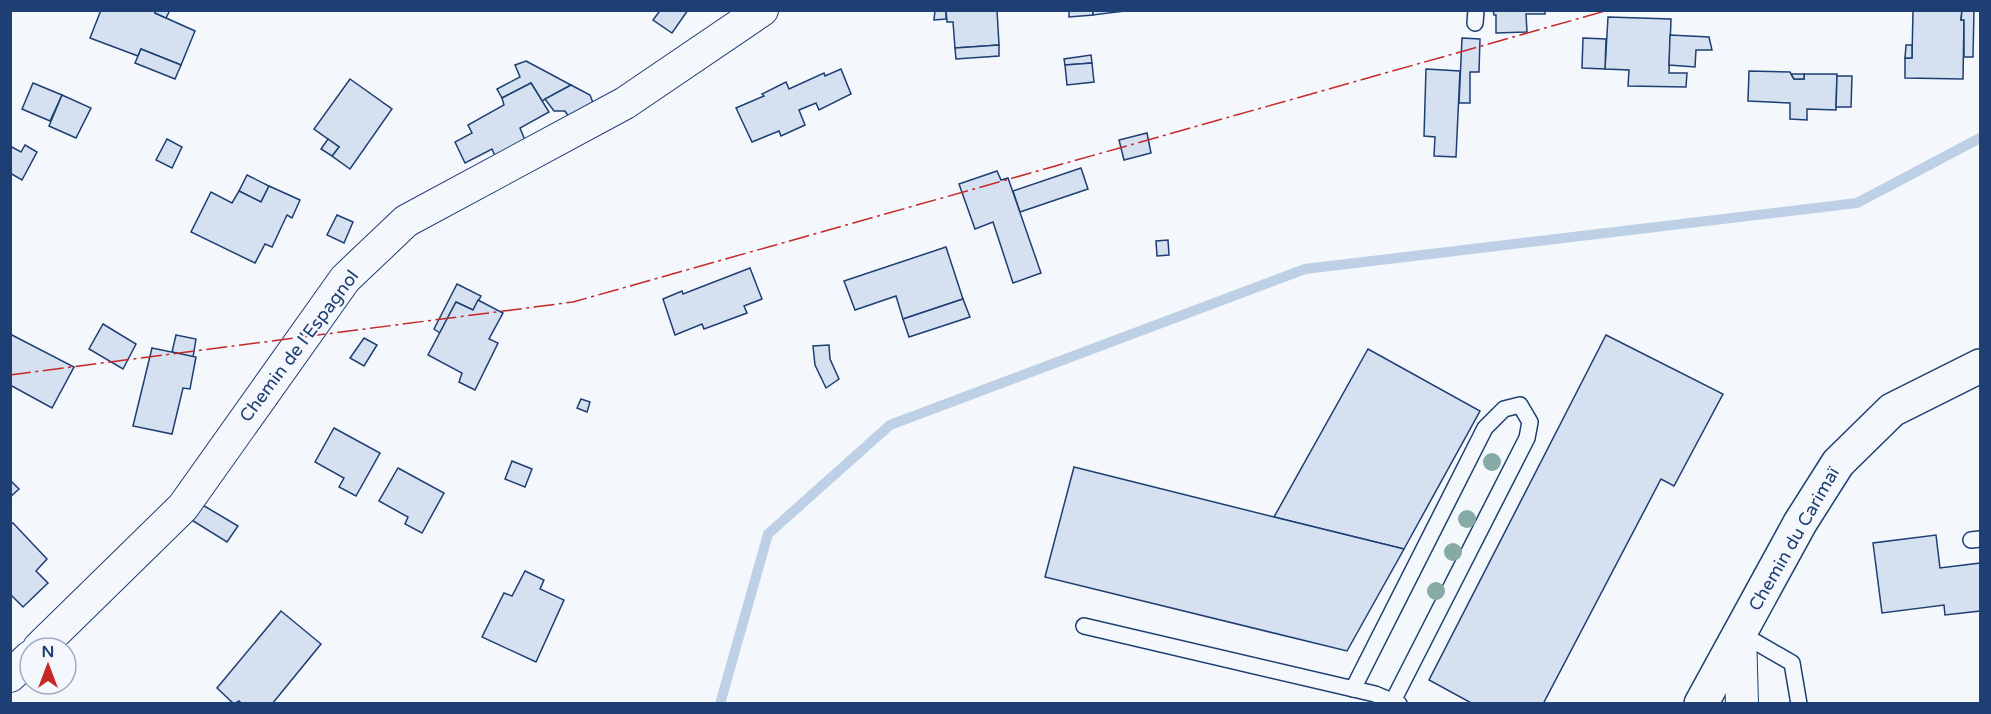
<svg xmlns="http://www.w3.org/2000/svg" width="1991" height="714" font-family="'Varela Round',sans-serif">
  <style>
    .lines { fill: none; stroke-linecap: round; stroke-linejoin: round }
    .stream { stroke: #bed0e5; stroke-width: 10 }
    .building { fill: #d5e0f0; stroke: #1d3f73; stroke-width: 1.5 }
    .lane-casing { stroke: #1d3f73; stroke-width: 18 }
    .street-casing { stroke: #1d3f73; stroke-width: 34 }
    .secondary-casing { stroke: #1d3f73; stroke-width: 36 }
    .lane { stroke: #f4f7fb; stroke-width: 15 }
    .street { stroke: #f4f7fb; stroke-width: 32 }
    .secondary { stroke: #f4f7fb; stroke-width: 33 }
    .power { stroke: #c62828; stroke-width: 1.5; stroke-dasharray: 21 4.5 3 4.5; stroke-linecap: butt }
    .tree { fill: #86aba6 }
    .labels { text-anchor: middle; stroke-width: 4.5; stroke-linejoin: round; paint-order: stroke }
    .street-label { font-size: 18px; fill: #1d3f73; stroke: #f4f7fb }
  </style>
  <rect width="100%" height="100%" fill="#f4f7fb"/>
  <g class="lines">
    <polyline class="stream" points="720,704 768,534 890,425 1305,269 1857,203 1980,138"/>
  </g>
  <g class="building">
    <polygon points="101,10 156,10 155,13 195,31 181,65 141,49 138,56 90,38"/>
    <polygon points="156,10 170,10 166,18 155,13"/>
    <polygon points="656,10 688,10 672,33 653,20 659,12"/>
    <polygon points="935,10 946,10 946,19 934,20"/>
    <polygon points="946,10 997,10 999,45 955,48 953,22 947,22"/>
    <polygon points="1069,10 1093,10 1093,15 1069,17"/>
    <polygon points="1093,10 1133,10 1093,15"/>
    <polygon points="1493,10 1545,10 1545,14 1526,14 1527,32 1496,33 1496,15 1494,15"/>
    <polygon points="1913,10 1962,10 1961,20 1964,20 1963,79 1905,78 1905,58 1912,58"/>
    <polygon points="1962,10 1974,10 1973,57 1964,57 1964,20 1961,20"/>
    <polygon points="1608,17 1671,19 1669,73 1687,73 1686,87 1628,86 1629,70 1605,69"/>
    <polygon points="1670,35 1709,37 1712,50 1696,50 1695,67 1669,65"/>
    <polygon points="1462,38 1480,39 1479,72 1470,72 1470,103 1459,103"/>
    <polygon points="1583,38 1606,39 1605,69 1582,68"/>
    <polygon points="999,45 999,56 956,59 955,48"/>
    <polygon points="1906,45 1912,45 1912,58 1905,58"/>
    <polygon points="141,49 181,65 175,79 135,63"/>
    <polygon points="1091,55 1092,63 1065,65 1064,59"/>
    <polygon points="526,61 571,85 542,101 531,83 502,98 497,89 520,77 515,65"/>
    <polygon points="1092,63 1094,82 1067,85 1065,65"/>
    <polygon points="841,69 851,94 819,110 816,103 799,110 805,125 781,136 779,131 752,142 736,108 764,96 762,94 786,82 789,89 824,73 825,76"/>
    <polygon points="1426,69 1460,71 1456,157 1434,156 1435,137 1424,136"/>
    <polygon points="1749,71 1790,72 1794,79 1804,79 1804,74 1837,74 1836,110 1807,109 1807,120 1790,119 1790,103 1748,101"/>
    <polygon points="1791,74 1804,74 1804,79 1794,79"/>
    <polygon points="1837,76 1852,76 1851,107 1836,107"/>
    <polygon points="350,79 392,109 350,169 332,156 339,147 314,129"/>
    <polygon points="33,83 62,95 50,121 22,109"/>
    <polygon points="531,83 549,112 520,128 527,145 495,156 492,149 465,163 455,142 472,133 468,125 504,105 502,98"/>
    <polygon points="571,85 590,95 595,108 571,120 565,111 554,111 545,99"/>
    <polygon points="62,95 91,108 76,138 49,126"/>
    <polygon points="1147,133 1151,153 1124,160 1119,140"/>
    <polygon points="167,139 182,147 172,168 156,160"/>
    <polygon points="328,139 339,147 332,156 321,149"/>
    <polygon points="25,145 37,152 22,180 10,173 10,146 21,152"/>
    <polygon points="1081,168 1088,189 1020,212 1013,191"/>
    <polygon points="997,171 1001,180 1008,178 1041,273 1013,283 993,222 975,229 959,184"/>
    <polygon points="247,175 269,186 261,202 239,191"/>
    <polygon points="269,186 300,200 292,218 287,215 272,247 265,244 255,263 191,232 211,192 232,203 239,191 261,202"/>
    <polygon points="337,215 353,222 344,243 327,235"/>
    <polygon points="1168,240 1169,255 1157,256 1156,241"/>
    <polygon points="946,247 963,299 903,319 896,296 855,310 844,281"/>
    <polygon points="750,268 762,299 744,306 747,313 704,329 702,324 675,335 663,299 682,291 683,294"/>
    <polygon points="457,284 481,296 473,310 456,302 440,333 434,329"/>
    <polygon points="963,299 970,317 909,337 903,319"/>
    <polygon points="478,300 503,313 489,339 498,343 475,390 459,382 462,373 428,355 456,302 473,310"/>
    <polygon points="103,324 136,344 123,369 89,349"/>
    <polygon points="10,334 74,367 52,408 10,385"/>
    <polygon points="176,335 196,339 193,357 172,352"/>
    <polygon points="1606,335 1723,394 1674,486 1661,479 1543,704 1473,704 1429,680"/>
    <polygon points="364,338 377,345 364,366 350,358"/>
    <polygon points="829,345 830,359 839,379 826,388 815,365 813,346"/>
    <polygon points="152,348 196,357 190,389 183,388 172,434 133,426"/>
    <polygon points="1368,349 1480,411 1404,549 1274,517"/>
    <polygon points="581,399 590,402 587,412 577,408"/>
    <polygon points="334,428 380,453 356,496 339,487 344,478 315,462"/>
    <polygon points="512,461 532,469 525,487 505,479"/>
    <polygon points="1074,467 1274,517 1404,549 1347,651 1045,577"/>
    <polygon points="398,468 444,493 422,533 405,524 408,517 379,501"/>
    <polygon points="10,480 19,489 10,497"/>
    <polygon points="201,504 238,526 227,542 190,519"/>
    <polygon points="13,523 47,559 36,571 48,583 23,607 10,594 10,525"/>
    <polygon points="1936,535 1940,568 1980,563 1980,556 1980,611 1945,615 1944,605 1882,613 1873,543"/>
    <polygon points="525,571 544,580 540,589 564,600 536,662 482,637 504,593 512,596"/>
    <polygon points="281,611 321,644 272,704 242,704 239,701 234,704 217,688"/>
  </g>
  <g class="lines">
    <g class="lane-casing">
      <g id="lane">
        <polyline points="1475,23 1476,10"/>
        <polyline points="1971,540 1980,539"/>
        <polyline points="1084,626 1375,694 1399,704"/>
        <polyline points="1740,633 1792,663 1799,704"/>
        <polyline points="1353,689 1485,428 1504,409 1520,405 1530,422 1527,438 1393,701"/>
      </g>
    </g>
    <g class="street-casing">
      <g id="street">
        <polyline points="1740,633 1742,704"/>
        <polyline points="39,648 183,507 345,279 406,221 625,103 762,10"/>
        <polyline points="10,676 30,657"/>
      </g>
    </g>
    <g class="secondary-casing">
      <polyline id="secondary" points="1701,704 1800,523 1838,463 1892,410 1980,366"/>
    </g>
    <use href="#lane" class="lane"/>
    <use href="#street" class="street"/>
    <use href="#secondary" class="secondary"/>
    <polyline class="power" points="10,375 573,302 1609,10"/>
  </g>
  <g class="tree">
    <circle cx="1492" cy="462" r="9"/>
    <circle cx="1467" cy="519" r="9"/>
    <circle cx="1453" cy="552" r="9"/>
    <circle cx="1436" cy="591" r="9"/>
  </g>
  <g class="labels">
    <g class="street-label">
      <text transform="translate(299 346) rotate(-53)" y="6">Chemin de l'Espagnol</text>
      <text transform="translate(1794 539) rotate(-60)" y="6">Chemin du Carimaï</text>
    </g>
  </g>
  <rect width="1991" height="714" fill="none" stroke="#1d3f73" stroke-width="24"/>
  <g transform="translate(48 666)"><circle r="28" fill="#f4f7fb" stroke="#9eadc5" stroke-width="1.5"/>
  <path d="M0-4.5L10 22L0 15L-10 22Z" fill="#c62828"/>
  <text y="-9" font-size="16" font-weight="bold" text-anchor="middle" fill="#1d3f73">N</text>
  </g>
</svg>
